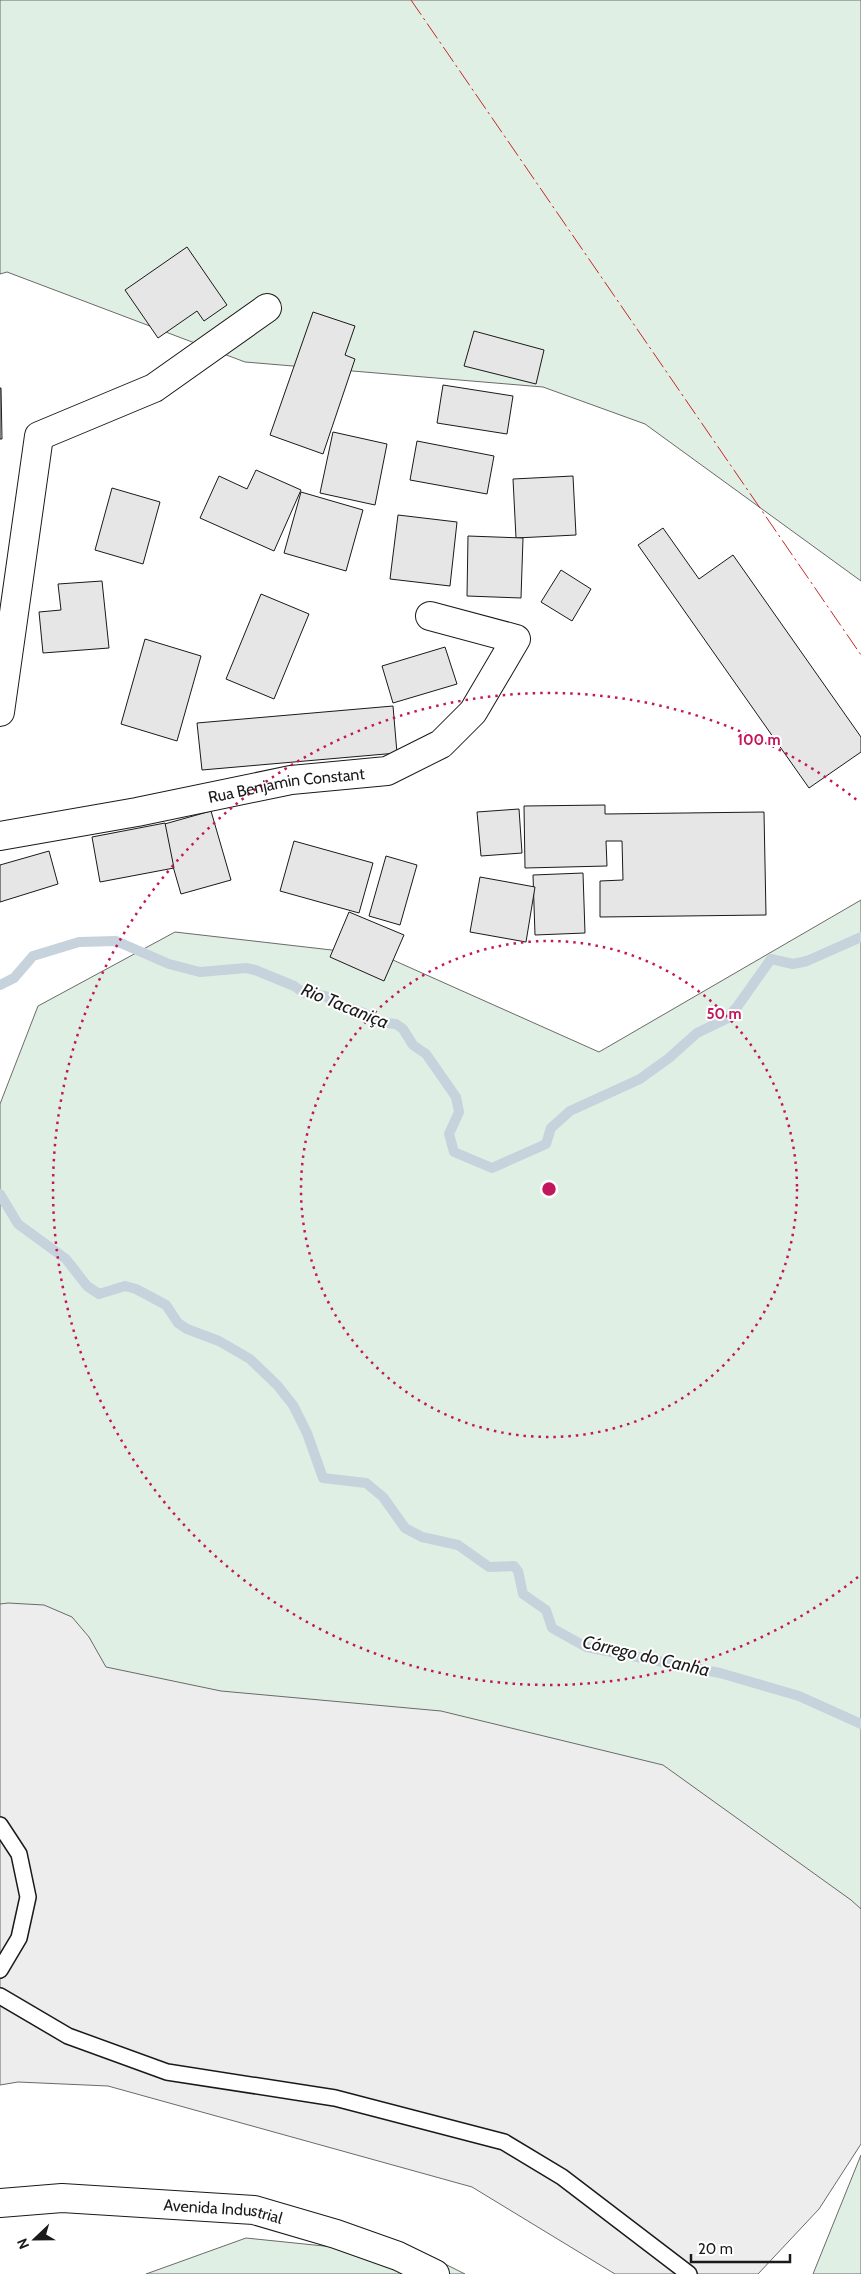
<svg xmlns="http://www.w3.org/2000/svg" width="861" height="2274" font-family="Cabin,sans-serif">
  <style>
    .green { fill: #e0efe3; stroke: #6a6a6a }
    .parking { fill: #ededed; stroke: #6a6a6a }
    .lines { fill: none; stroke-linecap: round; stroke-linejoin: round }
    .stream { stroke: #c6d2dc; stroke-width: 10 }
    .building { fill: #e6e6e6; stroke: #1a1a1a }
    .lane-casing { stroke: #1a1a1a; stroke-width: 18 }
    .street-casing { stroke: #1a1a1a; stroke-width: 30 }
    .primary-casing { stroke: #1a1a1a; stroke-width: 30 }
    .lane { stroke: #fff; stroke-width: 15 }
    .street { stroke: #fff; stroke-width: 28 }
    .primary { stroke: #fff; stroke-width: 28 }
    .power { stroke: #c62828; stroke-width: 1; stroke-dasharray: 18 4 2.5 4; stroke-linecap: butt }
    .ring { fill: none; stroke: #c2185b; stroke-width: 2.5; stroke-dasharray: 2.5 5 }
    .labels { text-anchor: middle; stroke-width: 4; stroke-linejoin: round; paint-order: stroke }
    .street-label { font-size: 16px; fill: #1a1a1a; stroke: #fff }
    .water-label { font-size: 18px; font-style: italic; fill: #1a1a1a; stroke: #fff }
    .centre { fill: #c2185b; stroke: #fff; stroke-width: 2.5 }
    .ring-label { font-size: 15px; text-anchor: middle; font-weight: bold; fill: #c2185b; stroke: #fff; stroke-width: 4; stroke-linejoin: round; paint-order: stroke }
  </style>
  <rect width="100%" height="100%" fill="#fff"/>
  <g class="green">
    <polygon points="0,0 861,0 861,581 645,424 543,387 245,362 7,272 0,274"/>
    <polygon points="861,900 861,2131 0,1718 0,1104 38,1006 175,932 384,956 599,1052"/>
    <polygon points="861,2155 861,2274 813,2274"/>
    <polygon points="246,2238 431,2257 465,2274 146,2274"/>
  </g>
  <polygon class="parking" points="8,1603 44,1605 72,1617 89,1637 106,1667 221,1691 441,1711 663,1765 851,1900 861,1909 861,2144 819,2209 758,2274 615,2274 472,2187 108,2086 18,2082 0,2085 0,1604"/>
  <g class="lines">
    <g class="stream">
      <polyline points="0,985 14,978 33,956 79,942 116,941 169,964 200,972 246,968 255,970 294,986 304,993 325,996 345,1007 364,1013 377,1022 396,1024 403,1029 413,1045 426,1054 456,1097 459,1112 449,1134 454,1152 492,1168 546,1144 551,1128 570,1111 640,1079 669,1058 697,1033 726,1019 737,1007 771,959 793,964 807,961 861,937"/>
      <polyline points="0,1194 18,1224 66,1259 87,1286 99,1294 125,1286 136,1289 166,1305 178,1323 187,1329 219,1341 250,1359 277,1385 293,1405 307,1433 323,1478 366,1483 383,1497 405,1528 422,1537 458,1545 489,1567 514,1566 518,1571 523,1594 546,1610 552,1628 586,1647 720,1673 799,1696 861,1724"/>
    </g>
  </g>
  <g class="building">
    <polygon points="187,247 227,305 204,321 197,311 158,338 125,290"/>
    <polygon points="313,312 355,326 345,355 355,359 323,454 270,435"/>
    <polygon points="474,331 544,350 536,384 464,366"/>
    <polygon points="443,385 513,396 507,434 437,423"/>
    <polygon points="0,388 1,388 2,439 0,439"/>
    <polygon points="333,432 387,444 375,505 320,493"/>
    <polygon points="417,441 494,456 487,494 410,480"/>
    <polygon points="256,470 301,490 274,551 200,518 219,476 247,489"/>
    <polygon points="573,476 576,535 516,538 513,479"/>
    <polygon points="112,488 160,502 143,564 95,550"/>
    <polygon points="301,492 363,510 346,571 284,553"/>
    <polygon points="398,515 457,522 450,586 390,579"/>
    <polygon points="663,528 699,579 733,555 861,737 861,752 809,788 638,545"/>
    <polygon points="468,536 523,538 521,598 467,596"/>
    <polygon points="561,570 591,589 572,621 541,602"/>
    <polygon points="102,581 109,648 43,653 39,612 61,610 58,584"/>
    <polygon points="261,594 309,614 274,699 226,679"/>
    <polygon points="145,639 201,656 177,741 121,724"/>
    <polygon points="445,647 457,684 393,703 382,666"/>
    <polygon points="393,706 397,753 202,770 197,723"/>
    <polygon points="605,805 605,814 764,812 766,915 600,917 600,881 623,880 622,841 606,841 607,866 525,868 524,806"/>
    <polygon points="519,809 522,853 481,856 477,812"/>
    <polygon points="211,811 231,880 181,894 161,825"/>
    <polygon points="165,823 174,868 100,882 92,837"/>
    <polygon points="294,841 373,863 359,913 280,891"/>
    <polygon points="49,851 58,884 0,902 0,865"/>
    <polygon points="386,856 417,865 400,925 369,916"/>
    <polygon points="583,873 585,933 535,935 533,875"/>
    <polygon points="480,877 535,887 526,942 470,932"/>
    <polygon points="349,912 404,935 384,981 330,957"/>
  </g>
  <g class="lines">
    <g class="lane-casing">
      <g id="lane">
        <polyline points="0,1825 19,1854 28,1897 19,1938 0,1970"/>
        <polyline points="0,1996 68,2036 167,2072 335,2098 504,2142 562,2177 689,2274"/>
      </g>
    </g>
    <g class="street-casing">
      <g id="street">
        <polyline points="0,712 39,436 154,388 267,308"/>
        <path id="s1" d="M 0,836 L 137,812 L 291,780 L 387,771 L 441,744 L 473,712 L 516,639 L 430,616"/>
      </g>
    </g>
    <g class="primary-casing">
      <g id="primary">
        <path id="s2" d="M 0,2203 L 62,2198 L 254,2210 L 336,2234 L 398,2256 L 435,2274"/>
      </g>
    </g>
    <use href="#lane" class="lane"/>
    <use href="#street" class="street"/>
    <use href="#primary" class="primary"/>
    <polyline class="power" points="411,0 861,655"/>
  </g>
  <g class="ring">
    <circle cx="549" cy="1189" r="248"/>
    <path d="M858 1577A496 496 0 1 1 858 801"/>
  </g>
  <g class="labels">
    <g class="street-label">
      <text dy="6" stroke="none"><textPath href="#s1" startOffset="291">Rua Benjamin Constant</textPath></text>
      <text dy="6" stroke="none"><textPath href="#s2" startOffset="224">Avenida Industrial</textPath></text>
    </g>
    <g class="water-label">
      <text transform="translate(345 1006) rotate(22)" y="6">Rio Tacaniça</text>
      <text transform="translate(646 1656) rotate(13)" y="6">Córrego do Canha</text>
    </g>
  </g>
  <circle cx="549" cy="1189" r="8" class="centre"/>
  <g class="ring-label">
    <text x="759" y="745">100 m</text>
    <text x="724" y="1019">50 m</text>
  </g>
  <g transform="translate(35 2239) rotate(248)" stroke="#ffffff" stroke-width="4" paint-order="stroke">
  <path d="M0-4L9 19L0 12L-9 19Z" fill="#1a1a1a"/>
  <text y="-8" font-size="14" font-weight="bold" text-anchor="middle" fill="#1a1a1a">N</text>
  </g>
  <path d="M691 2254v8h99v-8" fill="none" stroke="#1a1a1a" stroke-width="2.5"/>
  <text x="698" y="2254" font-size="15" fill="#1a1a1a" stroke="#ffffff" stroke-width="4" paint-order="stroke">20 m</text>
</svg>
